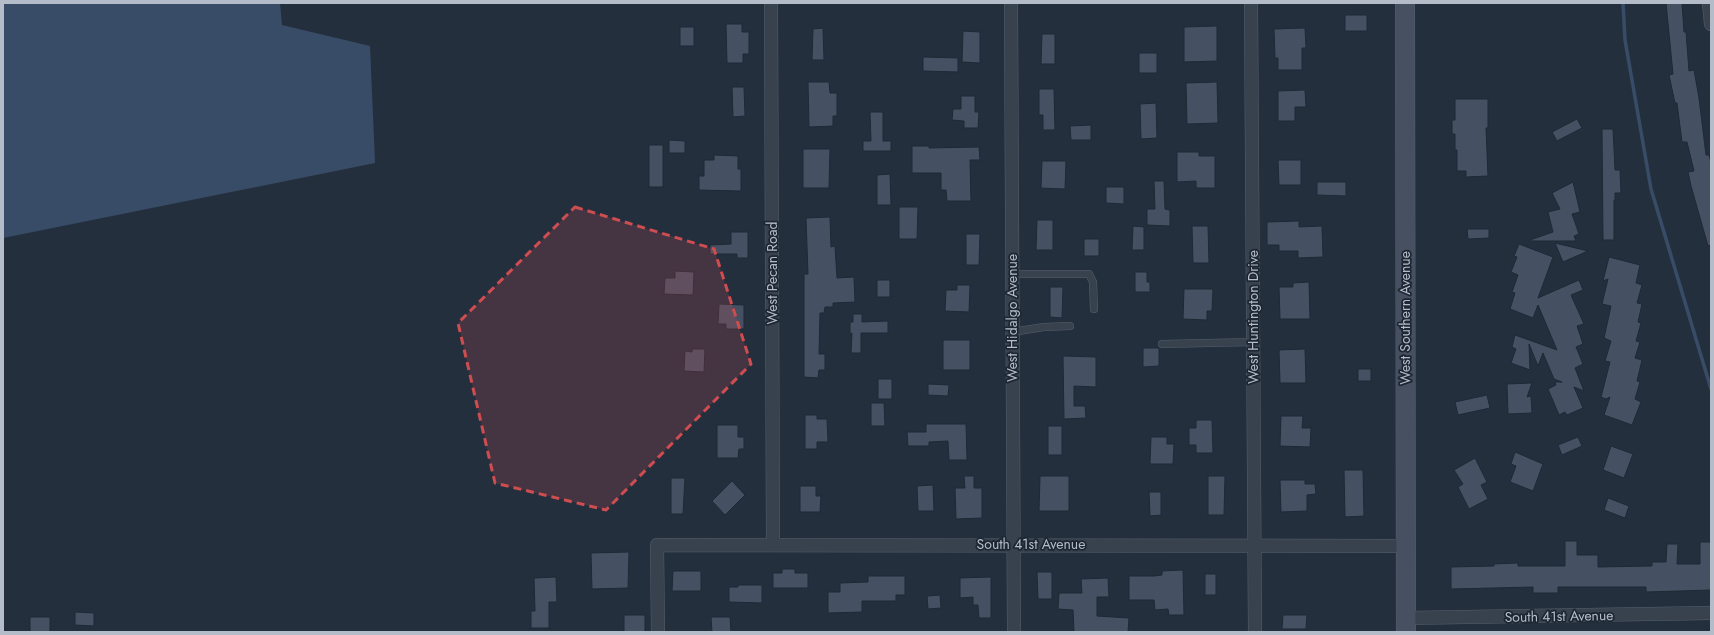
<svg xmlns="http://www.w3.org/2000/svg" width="1714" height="635" font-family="Jost,sans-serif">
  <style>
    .water { fill: #394c67 }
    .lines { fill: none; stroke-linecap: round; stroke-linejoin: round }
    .stream { stroke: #394c67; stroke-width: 3.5 }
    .building { fill: #455162; stroke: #1f2835 }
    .lane-casing { stroke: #565f6c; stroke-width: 8 }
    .street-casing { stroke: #565f6c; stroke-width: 14 }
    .secondary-casing { stroke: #565f6c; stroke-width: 20 }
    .lane { stroke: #38414e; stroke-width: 7 }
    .street { stroke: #38414e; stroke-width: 13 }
    .secondary { stroke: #465061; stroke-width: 19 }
    .marked { fill: #ce4d50; fill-opacity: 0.2; stroke: #ce4d50; stroke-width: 3; stroke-dasharray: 8 5; stroke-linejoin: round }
    .labels { text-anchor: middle; stroke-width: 3.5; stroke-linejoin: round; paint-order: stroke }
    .street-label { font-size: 14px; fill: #b4bcc9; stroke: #1d2633 }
  </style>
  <rect width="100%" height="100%" fill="#242f3e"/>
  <polygon class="water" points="3,3 280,3 282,25 370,46 375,163 3,238"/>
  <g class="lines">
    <polyline class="stream" points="1623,3 1625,40 1651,189 1711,389"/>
  </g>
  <g class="building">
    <polygon points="1666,3 1682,3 1684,32 1686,32 1689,71 1694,70 1699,98 1706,155 1709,155 1711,163 1711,245 1708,246 1691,186 1688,172 1694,171 1687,142 1682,142 1677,103 1675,103 1669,75 1673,74"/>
    <rect x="1345" y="15" width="22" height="16"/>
    <polygon points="726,24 742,24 742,32 749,32 749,54 743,54 743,63 727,63"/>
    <polygon points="1217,26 1217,61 1184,62 1184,27"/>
    <rect x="680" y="27" width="14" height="19"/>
    <polygon points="823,28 824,60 812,60 813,29"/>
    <polygon points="1305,28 1306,48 1302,48 1302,70 1278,70 1278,58 1275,58 1274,29"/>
    <polygon points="963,31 980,32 980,63 962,62"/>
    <polygon points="1042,34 1055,34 1055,64 1041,64"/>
    <rect x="1139" y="53" width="18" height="20"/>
    <polygon points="923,57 958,58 958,72 923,71"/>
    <polygon points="808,82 829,82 830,93 837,93 837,116 833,116 833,126 809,127"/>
    <polygon points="1217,82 1218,123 1187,124 1186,83"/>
    <polygon points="732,87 744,87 745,116 733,117"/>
    <polygon points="1039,89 1054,89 1055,130 1043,130 1043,115 1039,115"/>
    <polygon points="1305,90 1306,107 1295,107 1295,121 1278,121 1278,91"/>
    <polygon points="961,96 975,96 975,112 979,112 978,128 964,128 964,121 952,120 953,109 961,109"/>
    <polygon points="1455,99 1488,99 1488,128 1486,128 1488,176 1466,177 1466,171 1457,171 1457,150 1455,150 1455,134 1452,134 1452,120 1455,120"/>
    <polygon points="1156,103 1157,138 1141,139 1140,104"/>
    <polygon points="870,112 883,112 883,141 891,141 891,151 863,151 863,141 871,141"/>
    <polygon points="1577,119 1582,128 1557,141 1552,132"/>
    <polygon points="1091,125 1091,140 1071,140 1070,126"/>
    <polygon points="1602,129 1613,129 1615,170 1620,170 1621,193 1615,193 1615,200 1614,200 1614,240 1603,240"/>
    <polygon points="669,140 685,141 685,153 669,153"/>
    <rect x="649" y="145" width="14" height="42"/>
    <polygon points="912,146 929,146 929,148 979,147 980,160 970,160 971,201 947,201 946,190 941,190 941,173 912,173"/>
    <polygon points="803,149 830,149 829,188 803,188"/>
    <polygon points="1177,152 1199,152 1199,156 1215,156 1215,188 1196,188 1196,181 1177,182"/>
    <polygon points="714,155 738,156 738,169 741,169 741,191 699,190 699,176 704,176 704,160 714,160"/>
    <polygon points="1278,160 1301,160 1301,185 1279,185"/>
    <polygon points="1042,161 1066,161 1065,189 1041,188"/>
    <polygon points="890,174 891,205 877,205 877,175"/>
    <polygon points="1154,181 1164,181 1165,209 1170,210 1170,226 1147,225 1147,209 1155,209"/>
    <polygon points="1317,182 1346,182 1346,196 1317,195"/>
    <polygon points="1573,182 1580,212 1572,214 1579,234 1574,236 1576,241 1530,241 1530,240 1553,232 1548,212 1560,209 1552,193"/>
    <polygon points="1106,187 1124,187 1124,204 1106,203"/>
    <polygon points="899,207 918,207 917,239 899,239"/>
    <polygon points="830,217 831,247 835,246 837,278 854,277 855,302 833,303 833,307 825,307 824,313 820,313 819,354 825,354 825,370 819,370 818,378 804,377 804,274 808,274 806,218"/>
    <polygon points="1037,220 1053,220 1053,250 1036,250"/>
    <polygon points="1299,221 1299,227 1322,226 1323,257 1298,258 1298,251 1279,251 1279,245 1267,245 1267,222"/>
    <polygon points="1133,226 1144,227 1144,250 1132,250"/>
    <polygon points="1192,226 1208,226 1209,263 1193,263"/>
    <polygon points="1467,229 1489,229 1489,238 1468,239"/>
    <polygon points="731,232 748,232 748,258 737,258 737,254 710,254 710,245 731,244"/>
    <polygon points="966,234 980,234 979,265 966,265"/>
    <rect x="1084" y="239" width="15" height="17"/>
    <polygon points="1555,243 1588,251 1563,262"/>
    <polygon points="1519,244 1553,257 1538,298 1579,280 1583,290 1571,295 1584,324 1577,326 1583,344 1576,347 1583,364 1575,368 1584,391 1574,387 1583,408 1567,415 1565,412 1559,415 1548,389 1556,385 1555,382 1562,382 1554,379 1543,353 1538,366 1529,344 1530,370 1511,363 1516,349 1512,347 1515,335 1557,350 1538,305 1533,318 1510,309 1515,293 1512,292 1518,275 1511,272 1517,257 1514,256"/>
    <polygon points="1609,257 1640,265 1636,283 1642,285 1637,303 1642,304 1638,322 1641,323 1636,341 1640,342 1635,358 1642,360 1637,381 1640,382 1635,399 1641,402 1632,425 1604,415 1610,397 1606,399 1601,397 1610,362 1605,361 1611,341 1604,338 1611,306 1602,304 1608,279 1603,281"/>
    <polygon points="675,271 694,272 693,295 664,294 665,278 675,278"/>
    <polygon points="1135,272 1147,272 1147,282 1150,282 1150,292 1135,292"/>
    <rect x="877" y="280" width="13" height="17"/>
    <polygon points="1309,282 1310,319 1280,319 1279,287 1293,287 1293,283"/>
    <polygon points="957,285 970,285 969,312 945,311 946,290 957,290"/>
    <polygon points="1050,287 1063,287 1062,318 1050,317"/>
    <polygon points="1184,289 1213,289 1212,311 1207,311 1207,320 1183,319"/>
    <polygon points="719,304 744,305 744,329 726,329 726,324 718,324"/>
    <polygon points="853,314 862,314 862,322 888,321 888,333 861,333 861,353 851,353 852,333 850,334 850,322 853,322"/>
    <rect x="943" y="340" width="27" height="30"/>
    <polygon points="1143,348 1159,348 1159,366 1143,367"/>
    <polygon points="692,349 705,349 704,372 684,371 685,351 692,352"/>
    <polygon points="1305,349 1306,383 1280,383 1279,350"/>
    <polygon points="1063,356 1096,357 1096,387 1074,386 1074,406 1085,406 1086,418 1064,419"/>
    <rect x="1358" y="369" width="13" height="12"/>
    <rect x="878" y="379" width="14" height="20"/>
    <polygon points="1532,383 1527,397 1531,396 1532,413 1508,414 1507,384"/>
    <polygon points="928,384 949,385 948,396 928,395"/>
    <polygon points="1487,395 1490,408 1458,415 1455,402"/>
    <polygon points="871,403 884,403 885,426 871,426"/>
    <polygon points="805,415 817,415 817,419 827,419 828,442 817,442 817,449 805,449"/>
    <polygon points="1281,416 1303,416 1302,428 1311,428 1310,447 1280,446"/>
    <polygon points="1196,420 1212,420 1213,453 1196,453 1196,445 1189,445 1189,428 1196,428"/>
    <polygon points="926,424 966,424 967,460 949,460 948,441 929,442 929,446 908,446 907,432 926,432"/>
    <polygon points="717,425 738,425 738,437 744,437 744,449 739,449 738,458 717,458"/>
    <rect x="1048" y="426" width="14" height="29"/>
    <polygon points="1151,437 1167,437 1167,444 1174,444 1173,464 1150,464"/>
    <polygon points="1578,437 1582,446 1562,455 1558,445"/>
    <polygon points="1611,446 1633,454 1624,478 1603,470"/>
    <polygon points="1515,452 1543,464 1533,491 1510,482 1516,466 1511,464"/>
    <polygon points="1475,458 1487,482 1481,485 1488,499 1469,509 1458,487 1463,484 1454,470"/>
    <polygon points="1344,470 1363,470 1364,516 1345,517"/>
    <polygon points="964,476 974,476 974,488 982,488 982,518 956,519 955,488 965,488"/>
    <polygon points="1040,476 1069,476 1069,511 1039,511"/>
    <polygon points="1208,476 1225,476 1224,515 1208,515"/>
    <polygon points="671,478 685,478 683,514 671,514"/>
    <polygon points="1280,480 1305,480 1305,484 1315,484 1316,494 1307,495 1307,511 1281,512"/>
    <polygon points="732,481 745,495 725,515 712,501"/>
    <polygon points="933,485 934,511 918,511 917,486"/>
    <polygon points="800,486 816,486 816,496 821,496 820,512 800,512"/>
    <polygon points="1149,492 1161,492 1161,515 1150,516"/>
    <polygon points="1608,498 1629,506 1625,518 1604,510"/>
    <polygon points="1565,541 1577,541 1577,555 1598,555 1598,567 1652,566 1652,562 1666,562 1667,544 1678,544 1677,564 1700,564 1700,542 1711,542 1711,590 1646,592 1646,587 1558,587 1558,593 1533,593 1533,587 1451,589 1451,567 1494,566 1494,564 1518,563 1518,566 1565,566"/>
    <polygon points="629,552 628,588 592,589 591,553"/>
    <polygon points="782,569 795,569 795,573 808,573 808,588 773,588 773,573 782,573"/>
    <polygon points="1183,570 1184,615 1169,615 1168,609 1155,610 1154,600 1129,600 1129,576 1154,576 1162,575 1162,571"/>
    <polygon points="673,571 701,571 701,591 672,591"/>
    <polygon points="1037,572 1052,572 1052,599 1038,599"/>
    <rect x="1205" y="574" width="11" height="21"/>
    <polygon points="868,576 905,576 905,595 896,595 896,601 862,601 862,612 828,613 828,592 840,592 840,583 868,582"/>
    <polygon points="556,577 557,602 549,602 549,628 531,628 531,611 535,611 534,578"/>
    <polygon points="991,577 991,618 979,618 978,605 973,605 973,597 960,598 960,578"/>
    <polygon points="1108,578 1109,597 1097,597 1097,616 1129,618 1128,632 1074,632 1073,610 1058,609 1059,593 1082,593 1081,579"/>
    <polygon points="738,585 762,585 762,603 729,602 729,587 738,587"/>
    <polygon points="940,595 941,608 928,609 927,596"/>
    <polygon points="75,612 94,613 94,626 75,625"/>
    <rect x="624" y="615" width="21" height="17"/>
    <polygon points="1283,615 1307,615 1306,629 1282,629"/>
    <rect x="30" y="617" width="20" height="15"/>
    <polygon points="711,617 730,617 731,632 712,632"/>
  </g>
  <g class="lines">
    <g class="lane-casing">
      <g id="lane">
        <polyline points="1012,274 1089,274 1093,282 1094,309"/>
        <polyline points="1012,332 1044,327 1070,326"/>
        <polyline points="1162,344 1254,342"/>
      </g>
    </g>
    <g class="street-casing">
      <g id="street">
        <polyline points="771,3 773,544"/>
        <polyline points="1011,3 1014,632"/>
        <polyline points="1251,3 1255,632"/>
        <polyline points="1709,3 1711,24"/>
        <polyline points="1406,618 1711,613"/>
        <polyline points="658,632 657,545 1406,546"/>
      </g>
    </g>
    <g class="secondary-casing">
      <polyline id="secondary" points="1405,3 1406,632"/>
    </g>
    <use href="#lane" class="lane"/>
    <use href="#street" class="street"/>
    <use href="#secondary" class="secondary"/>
  </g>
  <path class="marked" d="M 575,207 L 714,249 L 751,364 L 606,510 L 495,483 L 458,323 Z"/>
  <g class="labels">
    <g class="street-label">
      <text transform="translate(772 273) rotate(-90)" y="5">West Pecan Road</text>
      <text transform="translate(1253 317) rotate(-90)" y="5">West Huntington Drive</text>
      <text transform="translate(1012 318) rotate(-90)" y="5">West Hidalgo Avenue</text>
      <text transform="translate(1405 318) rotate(-90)" y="5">West Southern Avenue</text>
      <text x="1031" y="549">South 41st Avenue</text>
      <text transform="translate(1559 616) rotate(-1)" y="5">South 41st Avenue</text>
    </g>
  </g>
  <rect width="1714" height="635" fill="none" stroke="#b4bcc9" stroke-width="8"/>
</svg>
